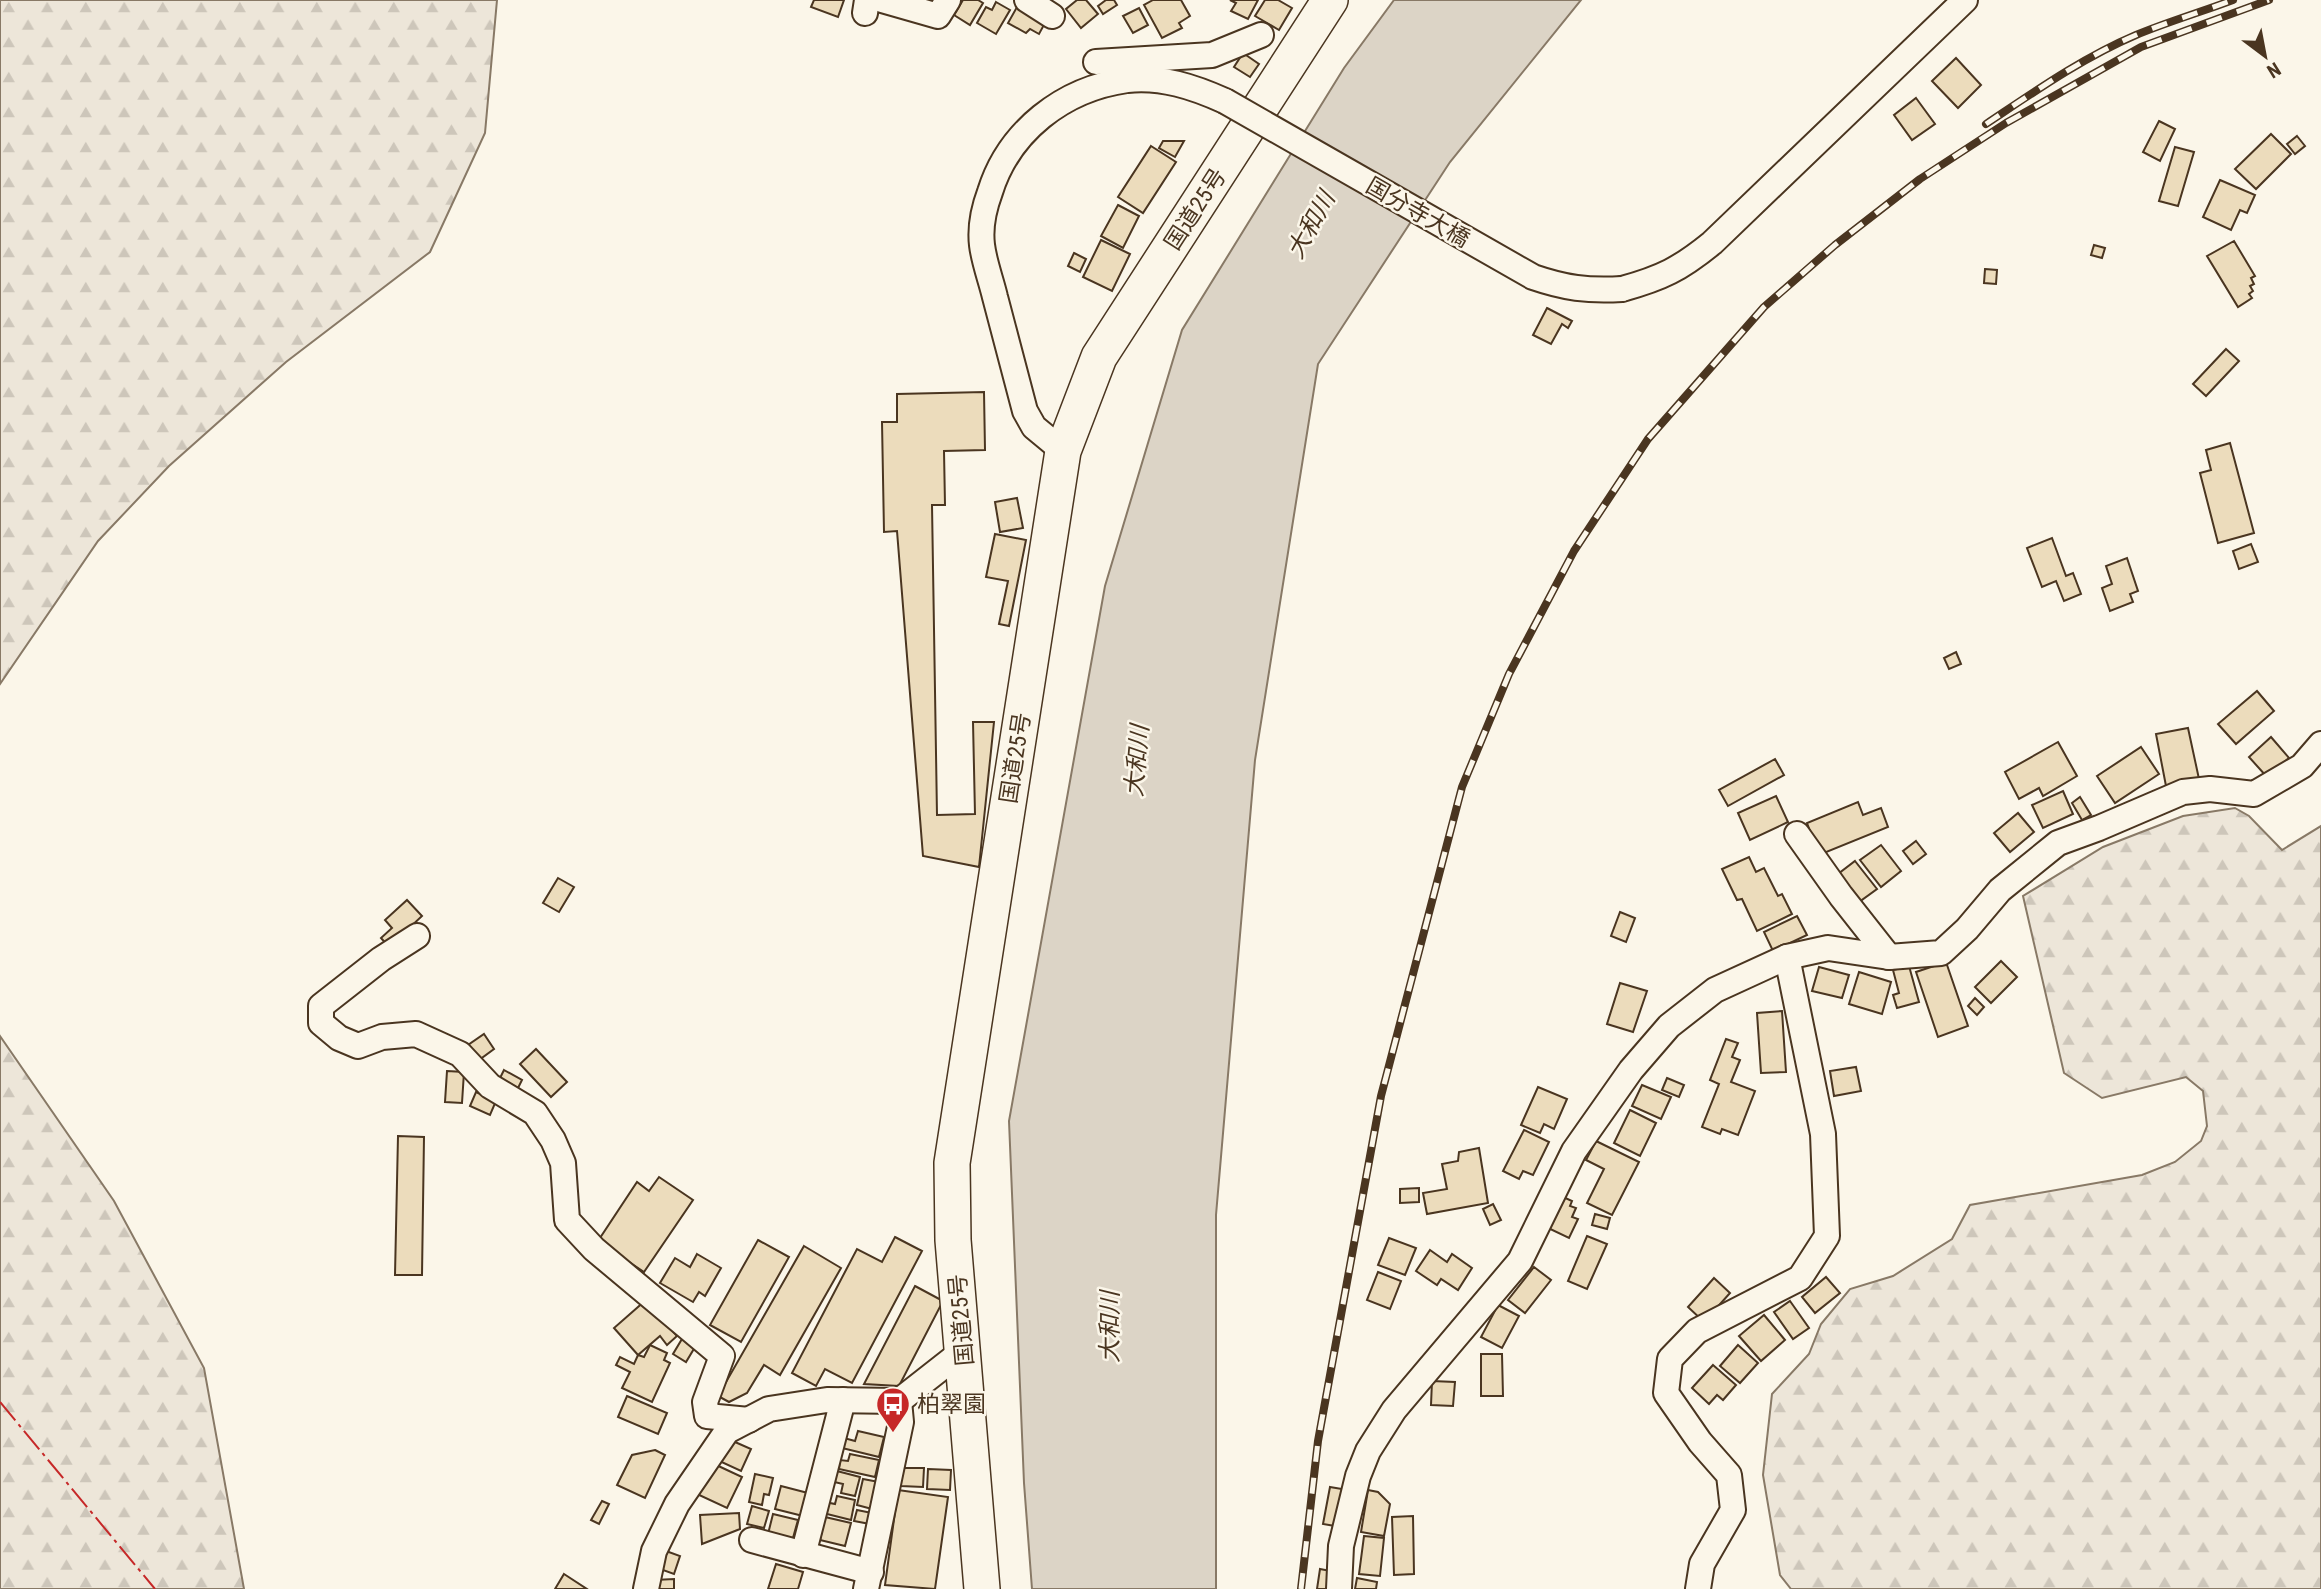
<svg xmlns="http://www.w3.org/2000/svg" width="2321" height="1589" font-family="'Roboto Condensed','Noto Sans JP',sans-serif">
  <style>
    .forest { fill: url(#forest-firs); stroke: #887966; stroke-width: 2 }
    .water { fill: #dcd4c6; stroke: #887966; stroke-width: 2 }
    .building { fill: #ecdcbc; stroke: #4a3520; stroke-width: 2 }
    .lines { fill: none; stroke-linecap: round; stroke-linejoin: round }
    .minor-casing { stroke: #4a3520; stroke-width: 28 }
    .highway-casing { stroke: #4a3520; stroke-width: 38 }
    .minor { stroke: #fbf6e9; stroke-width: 24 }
    .highway { stroke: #fbf6e9; stroke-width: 35 }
    .rail-casing { stroke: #4a3520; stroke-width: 8 }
    .rail { stroke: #fbf6e9; stroke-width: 5; stroke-dasharray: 16; stroke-linecap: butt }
    .minor-bridge-casing { stroke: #4a3520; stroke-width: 28; stroke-linecap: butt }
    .minor-bridge { stroke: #fbf6e9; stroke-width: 24 }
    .power { stroke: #c62828; stroke-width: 2; stroke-dasharray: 24 5 3.5 5; stroke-linecap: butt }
    .labels { text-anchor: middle; stroke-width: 5; stroke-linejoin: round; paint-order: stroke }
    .street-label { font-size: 23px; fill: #4a3520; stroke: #fbf6e9 }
    .poi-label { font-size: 23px; fill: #4a3520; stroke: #fbf6e9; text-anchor: start }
    .water-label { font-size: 24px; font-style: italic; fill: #4a3520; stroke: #fbf6e9 }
  </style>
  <defs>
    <pattern id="forest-firs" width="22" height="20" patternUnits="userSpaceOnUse" patternTransform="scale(1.75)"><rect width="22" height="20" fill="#ede6d9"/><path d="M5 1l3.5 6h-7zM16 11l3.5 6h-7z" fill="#cdc6ba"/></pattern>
  </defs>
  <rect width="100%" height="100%" fill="#fbf6e9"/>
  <g class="forest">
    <polygon points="0,0 497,0 485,133 430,252 286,362 169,466 98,541 0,684"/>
    <polygon points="2235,808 2249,816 2282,850 2321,826 2321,1589 1791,1589 1780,1575 1763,1475 1772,1394 1809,1354 1821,1324 1850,1289 1893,1276 1952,1239 1970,1205 2142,1175 2175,1162 2201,1141 2207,1126 2203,1091 2186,1077 2102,1098 2064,1073 2023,896 2103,847 2183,816"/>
    <polygon points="0,1036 114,1201 204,1368 244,1589 0,1589"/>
  </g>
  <polygon class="water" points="1394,0 1581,0 1450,162 1318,364 1255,760 1216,1215 1216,1589 1032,1589 1024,1483 1009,1121 1105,586 1182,330 1344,68"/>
  <g class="building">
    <polygon points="814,0 844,0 838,17 811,7"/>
    <polygon points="963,0 978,0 983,3 970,25 954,15"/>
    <polygon points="1077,0 1086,0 1098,14 1081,28 1066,9"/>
    <polygon points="1106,0 1114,0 1117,5 1103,14 1098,6"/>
    <polygon points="1153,0 1181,0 1190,16 1179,23 1182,28 1162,38 1144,5"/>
    <polygon points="1230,0 1258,0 1248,19 1231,11 1236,3"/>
    <polygon points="1265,0 1278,0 1292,8 1279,30 1255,16"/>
    <polygon points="996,2 1010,10 996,34 977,23 986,7 992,10"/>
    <polygon points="1017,7 1045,23 1039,34 1030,29 1026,33 1008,23"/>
    <polygon points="1139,8 1148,25 1133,33 1123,16"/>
    <polygon points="1243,53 1259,64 1250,77 1234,67"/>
    <polygon points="1956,58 1981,85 1958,108 1932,81"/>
    <polygon points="1916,98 1935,124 1912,140 1894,115"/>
    <polygon points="2159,121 2175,129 2160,161 2143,152"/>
    <polygon points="2271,134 2291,154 2256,189 2235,169"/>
    <polygon points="2297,136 2305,146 2295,154 2287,144"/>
    <polygon points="1163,141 1184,141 1175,157 1159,148"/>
    <polygon points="1151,146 1176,162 1143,213 1118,197"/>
    <polygon points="2175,147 2194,152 2178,206 2159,201"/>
    <polygon points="2220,180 2255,195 2247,213 2240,210 2231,230 2203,217"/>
    <polygon points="1118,205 1139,216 1123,248 1101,236"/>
    <polygon points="1101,240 1130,254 1112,291 1083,277"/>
    <polygon points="2234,241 2255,276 2251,278 2254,284 2250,286 2253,291 2249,294 2252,298 2238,307 2207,256"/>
    <polygon points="2094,245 2105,248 2102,258 2091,255"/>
    <polygon points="1074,253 1086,259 1080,272 1068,266"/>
    <polygon points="1985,269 1997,270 1996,284 1984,283"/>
    <polygon points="1547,308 1572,321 1568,328 1562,324 1551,344 1533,335"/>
    <polygon points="2226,349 2239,361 2206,396 2193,384"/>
    <polygon points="984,392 985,450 944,451 945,505 932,505 937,815 975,814 973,722 994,722 979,867 923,856 897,531 884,532 882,422 897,422 897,394"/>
    <polygon points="2230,443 2254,533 2218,543 2200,473 2211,470 2206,450"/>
    <polygon points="1017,498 1023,528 1000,532 995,502"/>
    <polygon points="995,534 1026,540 1009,626 999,624 1008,581 986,577"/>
    <polygon points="2052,538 2066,576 2073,573 2081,594 2064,601 2056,581 2042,587 2027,548"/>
    <polygon points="2251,544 2258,562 2239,569 2233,551"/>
    <polygon points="2127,558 2138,591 2130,594 2133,602 2110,611 2102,588 2112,584 2106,566"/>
    <polygon points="1956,652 1961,664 1949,669 1944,658"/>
    <polygon points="2257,691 2274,711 2236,744 2218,724"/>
    <polygon points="2188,728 2199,779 2166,786 2156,734"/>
    <polygon points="2271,737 2289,758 2267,777 2249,757"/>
    <polygon points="2058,742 2077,776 2043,796 2039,788 2019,799 2005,772"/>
    <polygon points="2141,747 2159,774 2115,803 2097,776"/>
    <polygon points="1775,759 1784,775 1728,806 1719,790"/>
    <polygon points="2063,791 2073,814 2043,828 2032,805"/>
    <polygon points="1776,796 1788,822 1750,840 1738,813"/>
    <polygon points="2080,797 2091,815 2082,820 2072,803"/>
    <polygon points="1858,802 1863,815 1881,808 1888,827 1819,855 1807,823"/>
    <polygon points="2018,813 2034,832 2010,852 1994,833"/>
    <polygon points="1916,841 1926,854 1913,864 1903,851"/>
    <polygon points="1881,845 1901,871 1881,887 1860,860"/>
    <polygon points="1749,857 1756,872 1764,868 1778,896 1782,894 1792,914 1757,931 1742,899 1737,900 1722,869"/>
    <polygon points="1855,861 1877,889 1859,902 1838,874"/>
    <polygon points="558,878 574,887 559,912 543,903"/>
    <polygon points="407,900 422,916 389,947 381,938 392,928 385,920"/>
    <polygon points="1620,912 1635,918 1626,942 1611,936"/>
    <polygon points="1797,916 1807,935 1773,951 1764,932"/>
    <polygon points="2001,961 2017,977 1991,1003 1975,987"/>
    <polygon points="1946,962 1968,1026 1938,1037 1916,972"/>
    <polygon points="1909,966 1919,1002 1897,1008 1893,995 1899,993 1893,970"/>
    <polygon points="1819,967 1849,975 1842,998 1812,991"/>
    <polygon points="1859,972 1891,982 1882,1014 1849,1004"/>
    <polygon points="1620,983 1647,991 1633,1032 1607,1024"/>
    <polygon points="1975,998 1984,1007 1977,1015 1968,1006"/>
    <polygon points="1782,1011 1786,1072 1761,1073 1757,1013"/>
    <polygon points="484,1034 494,1049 479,1060 468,1045"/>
    <polygon points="1726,1039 1738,1043 1732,1057 1740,1060 1731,1082 1755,1091 1738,1135 1722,1129 1720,1134 1702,1127 1719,1084 1710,1080"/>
    <polygon points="536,1049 567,1082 551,1097 520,1064"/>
    <polygon points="1856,1067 1861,1091 1834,1096 1830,1071"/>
    <polygon points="504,1070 522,1080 518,1088 500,1078"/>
    <polygon points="447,1071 464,1072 462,1103 445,1102"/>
    <polygon points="1667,1078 1684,1085 1679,1097 1662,1090"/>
    <polygon points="1642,1085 1671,1097 1661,1119 1632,1106"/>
    <polygon points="1538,1087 1567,1099 1554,1129 1544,1124 1540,1133 1521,1125"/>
    <polygon points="476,1092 496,1101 490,1115 470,1106"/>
    <polygon points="1630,1110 1656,1123 1640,1156 1614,1143"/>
    <polygon points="1524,1130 1549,1142 1533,1175 1523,1171 1519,1179 1503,1171"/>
    <polygon points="398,1136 424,1137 422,1275 395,1275"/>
    <polygon points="1596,1141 1639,1162 1612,1215 1587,1203 1604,1169 1586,1160"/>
    <polygon points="1479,1148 1488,1203 1427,1214 1423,1193 1447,1189 1442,1164 1458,1161 1459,1152"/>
    <polygon points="659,1177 693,1200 644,1272 598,1241 637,1182 649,1191"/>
    <polygon points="1419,1188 1419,1202 1400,1203 1400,1189"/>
    <polygon points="1561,1196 1572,1201 1570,1206 1576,1208 1572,1217 1578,1219 1569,1238 1546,1227"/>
    <polygon points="1493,1204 1501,1220 1490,1225 1483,1209"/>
    <polygon points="1595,1214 1610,1218 1607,1229 1592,1225"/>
    <polygon points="1587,1236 1607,1244 1587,1289 1568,1281"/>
    <polygon points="895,1237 922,1251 852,1383 825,1369 816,1386 792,1373 857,1249 882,1262"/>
    <polygon points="1389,1238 1416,1248 1405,1275 1378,1265"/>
    <polygon points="758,1240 789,1257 741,1342 710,1325"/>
    <polygon points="804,1246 841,1268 780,1375 764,1365 747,1393 729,1402 718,1396"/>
    <polygon points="1430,1250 1447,1262 1452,1254 1472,1268 1458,1290 1441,1279 1437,1285 1416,1271"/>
    <polygon points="697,1254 721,1268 705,1296 699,1292 693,1302 660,1283 675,1258 690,1267"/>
    <polygon points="1534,1267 1551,1280 1525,1313 1508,1300"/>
    <polygon points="1378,1272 1401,1281 1390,1309 1367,1300"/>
    <polygon points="1826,1277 1840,1293 1815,1313 1802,1297"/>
    <polygon points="1714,1278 1730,1293 1704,1322 1688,1307"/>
    <polygon points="915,1286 943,1301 899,1386 864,1384"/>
    <polygon points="646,1300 677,1336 667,1345 660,1336 638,1355 614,1328"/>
    <polygon points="1790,1301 1809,1328 1793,1339 1774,1312"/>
    <polygon points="1498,1305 1519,1316 1502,1348 1481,1337"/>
    <polygon points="1764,1315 1785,1340 1761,1361 1739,1336"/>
    <polygon points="682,1339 695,1347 686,1362 673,1354"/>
    <polygon points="650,1345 667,1353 664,1360 670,1363 652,1402 622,1388 630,1372 616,1365 620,1357 634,1364 638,1355 644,1357"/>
    <polygon points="1738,1345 1758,1363 1740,1383 1720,1366"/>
    <polygon points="1481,1354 1502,1354 1503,1396 1481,1396"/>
    <polygon points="1713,1365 1736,1385 1723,1400 1717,1395 1709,1404 1692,1388"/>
    <polygon points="1432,1381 1455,1382 1453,1406 1431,1405"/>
    <polygon points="627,1396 667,1413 658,1434 618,1417"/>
    <polygon points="858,1431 884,1437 879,1457 842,1448 844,1438 855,1441"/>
    <polygon points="735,1442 751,1449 741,1471 715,1459"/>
    <polygon points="655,1450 665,1455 645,1498 617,1485 632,1455"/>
    <polygon points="850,1454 879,1460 875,1477 839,1469 840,1460 848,1461"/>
    <polygon points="712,1463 742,1477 727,1508 697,1494"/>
    <polygon points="901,1468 924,1468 923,1487 901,1486"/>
    <polygon points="928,1469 951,1470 950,1490 927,1489"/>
    <polygon points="833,1470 860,1477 855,1496 841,1493 843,1484 830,1481"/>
    <polygon points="755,1474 773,1478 769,1495 764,1494 762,1505 749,1502"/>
    <polygon points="863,1479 879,1482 872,1509 857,1505"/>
    <polygon points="781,1486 808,1493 803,1516 775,1509"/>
    <polygon points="1330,1487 1348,1490 1341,1527 1323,1524"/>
    <polygon points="898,1490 948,1497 935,1589 885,1585"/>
    <polygon points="1368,1490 1378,1492 1390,1504 1384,1536 1361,1532"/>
    <polygon points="837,1496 855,1500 851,1520 823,1513 825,1502 835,1504"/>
    <polygon points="602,1501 609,1504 599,1524 591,1520"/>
    <polygon points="752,1506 769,1511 764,1528 747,1524"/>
    <polygon points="857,1510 872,1513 870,1524 854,1521"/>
    <polygon points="739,1513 740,1529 702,1544 700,1515"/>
    <polygon points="773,1514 798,1520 791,1545 767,1538"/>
    <polygon points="1413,1516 1414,1574 1394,1575 1392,1517"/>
    <polygon points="825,1517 851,1523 845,1546 820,1540"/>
    <polygon points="1364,1536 1384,1538 1380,1576 1359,1574"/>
    <polygon points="666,1551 680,1556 674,1574 660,1569"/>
    <polygon points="776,1564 803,1572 798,1589 768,1589"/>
    <polygon points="1320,1569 1336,1572 1333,1589 1317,1589"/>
    <polygon points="564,1574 587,1589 555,1589"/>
    <polygon points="1357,1578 1377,1582 1376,1589 1355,1589"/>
    <polygon points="674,1579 674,1589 656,1589 655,1580"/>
  </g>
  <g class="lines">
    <g class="minor-casing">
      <g id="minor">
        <polyline points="882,0 938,16 948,0"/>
        <polyline points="1027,0 1052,16"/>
        <polyline points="865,13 867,0"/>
        <polyline points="1096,62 1212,55 1261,35"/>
        <path d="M 1622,289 C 1662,278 1680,269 1712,243 L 1965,0"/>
        <path d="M 1063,451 L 1034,427 L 1025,411 C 1015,373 1005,335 995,297 C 991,280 984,262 982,245 C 980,228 984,208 990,192 C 1009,131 1063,89 1127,80 C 1161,76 1194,87 1225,101"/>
        <polyline points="1797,834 1841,896 1889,957 1941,953 1967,929 2000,890 2058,843 2099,828 2183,792 2210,789 2254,794 2302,766 2321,744"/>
        <polyline points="417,936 381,959 321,1006 321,1023 339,1038 358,1046 382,1037 416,1034 460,1054 490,1086 535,1113 553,1140 563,1163 567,1220 594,1249 722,1356 705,1402 707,1416 749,1420"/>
        <polyline points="752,1540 871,1572"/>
        <polyline points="803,1555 843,1400"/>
        <polyline points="646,1589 654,1551 677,1504 727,1431 769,1409 827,1400 899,1401 964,1350"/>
        <polyline points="866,1589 901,1422 899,1401"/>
        <polyline points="1339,1589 1341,1546 1358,1476 1368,1451 1394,1410 1520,1261 1574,1151 1631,1070 1669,1026 1715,990 1787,957 1828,948 1889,957"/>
        <polyline points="1698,1589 1702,1564 1733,1510 1729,1475 1700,1442 1666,1393 1670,1359 1697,1331 1800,1278 1827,1236 1823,1134 1787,957"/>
      </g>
    </g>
    <g class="highway-casing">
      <polyline id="highway" points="982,1589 953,1240 952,1163 1063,451 1099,357 1330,0"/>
    </g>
    <use href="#minor" class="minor"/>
    <use href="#highway" class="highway"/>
    <g class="rail-casing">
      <g id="rail">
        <path d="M 1986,124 C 2034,92 2082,58 2136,35 C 2167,22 2201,12 2233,0"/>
        <polyline points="1301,1589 1318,1441 1381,1096 1462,787 1509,674 1574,551 1648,439 1764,307 1835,245 1920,179 2006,123 2141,47 2269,0"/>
      </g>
    </g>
    <use href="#rail" class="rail"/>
    <g class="minor-bridge-casing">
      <path id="minor-bridge" d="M 1225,101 L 1533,277 C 1565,288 1587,291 1622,289"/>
    </g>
    <use href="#minor-bridge" class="minor-bridge"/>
    <polyline class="power" points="0,1402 155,1589"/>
  </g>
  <defs>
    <g id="bus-pin" transform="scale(1.75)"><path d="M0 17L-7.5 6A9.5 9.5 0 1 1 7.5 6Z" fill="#c62828" stroke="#fbf6e9"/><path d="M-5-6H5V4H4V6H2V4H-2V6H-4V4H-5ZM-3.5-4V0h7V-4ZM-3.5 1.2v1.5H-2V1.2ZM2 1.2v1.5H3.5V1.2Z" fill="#fff"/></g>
  </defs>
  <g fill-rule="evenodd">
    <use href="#bus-pin" x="893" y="1404"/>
  </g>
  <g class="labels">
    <g class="street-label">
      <text transform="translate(1195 209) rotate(-57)" y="8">国道25号</text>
      <text transform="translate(1418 212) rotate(30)" y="8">国分寺大橋</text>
      <text transform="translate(1015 758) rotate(-81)" y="8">国道25号</text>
      <text transform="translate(961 1320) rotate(-95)" y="8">国道25号</text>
    </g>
    <g class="poi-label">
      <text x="917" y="1412">柏翠園</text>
    </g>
    <g class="water-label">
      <text transform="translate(1311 225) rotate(-61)" y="8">大和川</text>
      <text transform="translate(1137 761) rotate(-85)" y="8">大和川</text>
      <text transform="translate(1110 1327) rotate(-90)" y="8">大和川</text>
    </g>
  </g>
  <g transform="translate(2265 56) rotate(148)" stroke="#fbf6e9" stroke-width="5" paint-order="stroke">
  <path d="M0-5L12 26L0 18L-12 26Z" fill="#4a3520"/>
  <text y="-10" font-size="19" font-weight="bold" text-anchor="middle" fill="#4a3520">N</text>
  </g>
</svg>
